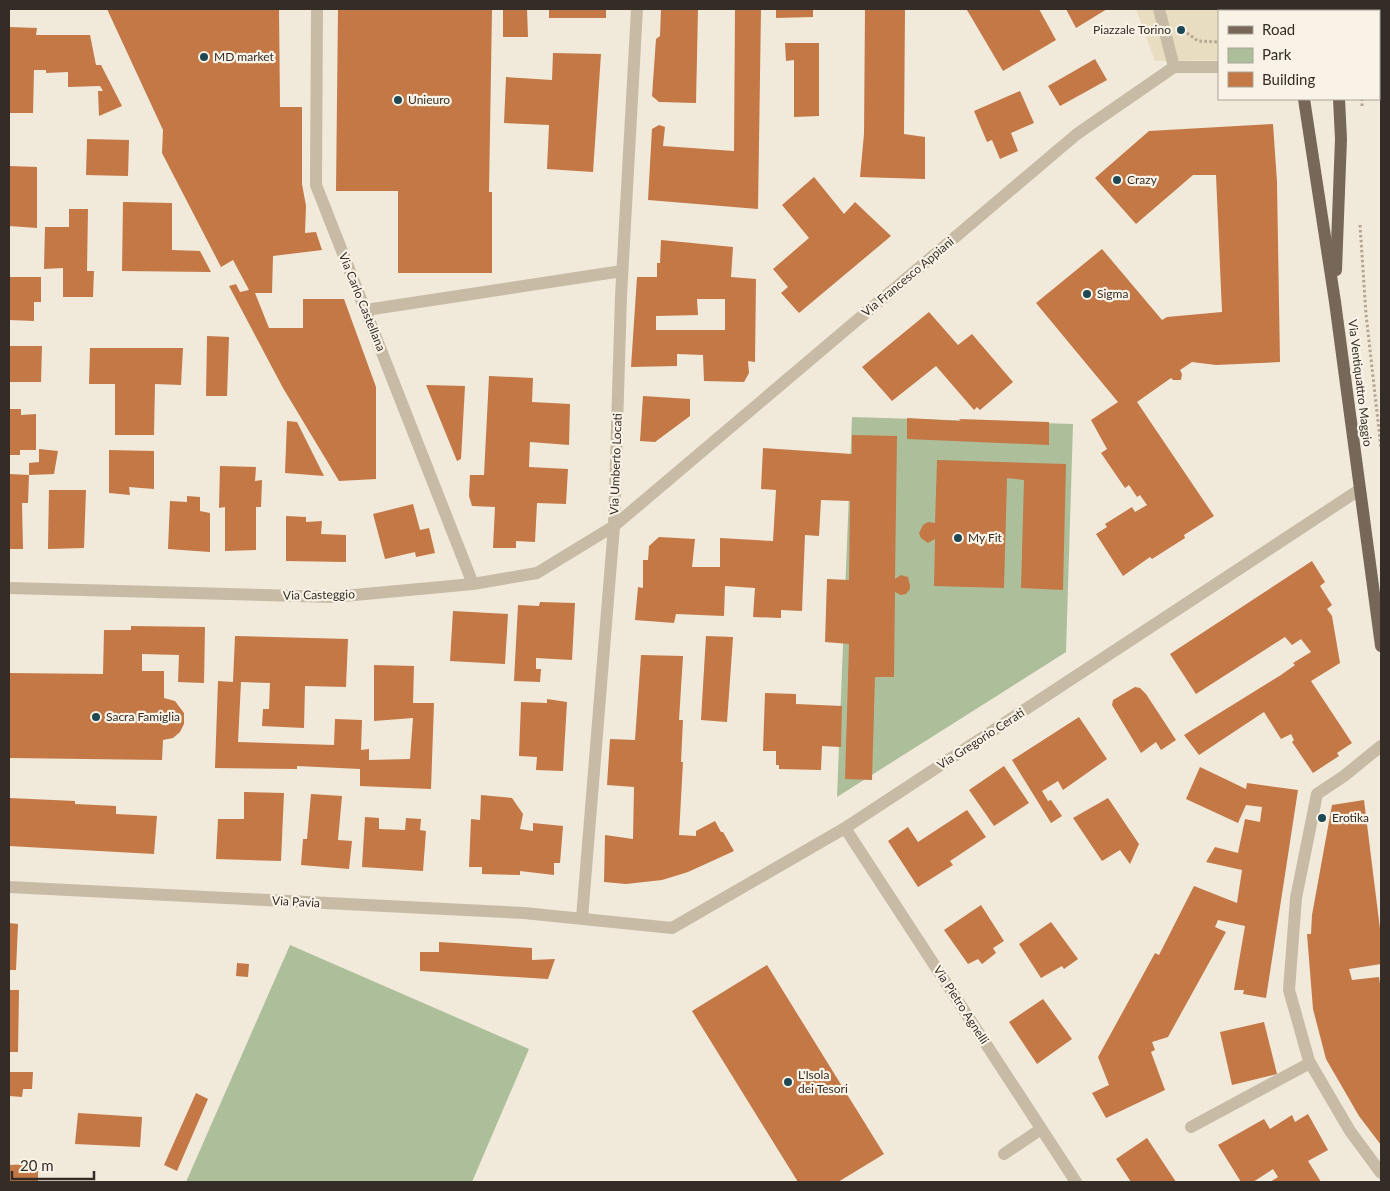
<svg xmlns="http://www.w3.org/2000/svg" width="1390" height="1191" font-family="Lato,sans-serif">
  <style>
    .green { fill: #adbf9a }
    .plaza { fill: #e8ddc1 }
    .building { fill: #c37846; fill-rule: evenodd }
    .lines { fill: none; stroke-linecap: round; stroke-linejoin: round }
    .path { stroke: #b4a590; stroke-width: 3; stroke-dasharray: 2.5 2.5; stroke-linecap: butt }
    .minor { stroke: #c8bba6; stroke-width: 12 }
    .major { stroke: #766758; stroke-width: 12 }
    .poi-dot { fill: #1e4854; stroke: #f8f3e6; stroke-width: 2 }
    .labels { text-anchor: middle; stroke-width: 4.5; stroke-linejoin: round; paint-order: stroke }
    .poi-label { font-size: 12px; fill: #342d27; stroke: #f8f3e6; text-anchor: start }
    .street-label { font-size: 12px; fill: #342d27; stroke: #f8f3e6 }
  </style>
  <rect width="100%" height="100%" fill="#f1e9da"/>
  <g class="green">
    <polygon points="852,417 1073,424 1066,652 837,797"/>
    <polygon points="290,945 529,1049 472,1182 186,1182"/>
  </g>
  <polygon class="plaza" points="1136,9 1381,9 1381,49 1379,50 1379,11 1219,11 1219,60 1155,61"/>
  <g class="building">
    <polygon points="107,9 279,9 280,107 302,107 302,184 306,206 305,233 316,232 322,250 273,256 272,293 255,293 269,328 303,328 303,299 344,299 376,387 376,479 339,481 283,388 229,286 236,284 240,292 249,290 233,260 221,267 162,153 163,130"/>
    <polygon points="338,9 492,9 489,192 492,192 492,273 398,273 398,191 336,191"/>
    <polygon points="503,9 527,9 528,37 503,37"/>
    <rect x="549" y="9" width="57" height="9"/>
    <polygon points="661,9 698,9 696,103 659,102 652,96 656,39 660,36"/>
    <polygon points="735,9 761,9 758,209 648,200 652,129 659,125 665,127 663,146 734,151"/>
    <polygon points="776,9 813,9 813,17 776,18"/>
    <polygon points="865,9 905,9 904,134 925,137 925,179 860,177 864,134"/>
    <polygon points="969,9 1039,9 1056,40 1003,71 967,10"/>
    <polygon points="1066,9 1107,9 1076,28"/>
    <polygon points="9,27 37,28 36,35 90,35 96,65 101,65 122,106 99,116 98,91 103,91 100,86 68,87 68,72 46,73 46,70 34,70 33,113 9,113"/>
    <polygon points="785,43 819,43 819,116 794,117 794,60 786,61"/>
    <polygon points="553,53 601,54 593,172 547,169 549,125 504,123 506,77 552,80"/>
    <polygon points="1095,59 1107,80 1060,106 1048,86"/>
    <polygon points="1020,91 1034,123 1011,133 1018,151 1000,159 992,140 987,142 974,111"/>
    <polygon points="1273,124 1277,182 1280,362 1216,365 1192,362 1180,370 1182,374 1181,380 1173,380 1171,378 1137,402 1214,516 1184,535 1185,538 1152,559 1150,557 1123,576 1096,534 1107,527 1105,524 1132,507 1135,512 1147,505 1140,495 1137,497 1129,485 1125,488 1101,453 1107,449 1091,420 1118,402 1036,303 1102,249 1162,320 1167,317 1222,312 1216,175 1193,175 1136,224 1095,178 1149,131"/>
    <polygon points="87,139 129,140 128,176 86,175"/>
    <polygon points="9,166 37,167 37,228 9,226"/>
    <polygon points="814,177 844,214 855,202 891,236 799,313 781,293 788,287 773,269 809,238 782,205"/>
    <polygon points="123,202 172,203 172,250 200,251 211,272 122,271"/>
    <polygon points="69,209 88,209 87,271 94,271 93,297 63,297 63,268 44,269 45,227 69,227"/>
    <path d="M 661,240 L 733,247 L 731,277 L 756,279 L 755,362 L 748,361 L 749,373 L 744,382 L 704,381 L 703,355 L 677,354 L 677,366 L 631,367 L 637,277 L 657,277 L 657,263 L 660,263 ZM 697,299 L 725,299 L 725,330 L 656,330 L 656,316 L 698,315 Z"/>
    <polygon points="9,277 41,277 41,302 34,302 34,321 9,320"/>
    <polygon points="929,312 958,345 972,334 1013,382 980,410 977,407 974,410 936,366 892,401 862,367"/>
    <polygon points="207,336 229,337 227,396 206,396"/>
    <polygon points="9,346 42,346 41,382 9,382"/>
    <polygon points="90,348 183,348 181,385 155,384 154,435 115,435 115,384 89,384"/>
    <polygon points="489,376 533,378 532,402 570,404 569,445 530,442 529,467 568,469 566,504 537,503 535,542 516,541 516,548 493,548 495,507 472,506 469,496 470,475 484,475"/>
    <polygon points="426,385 465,386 461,459 457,461"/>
    <polygon points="643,396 690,399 690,416 655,442 640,441"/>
    <polygon points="9,409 21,409 21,415 36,414 36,450 20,450 20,455 9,455"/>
    <polygon points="907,418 961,421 959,419 1049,422 1049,445 907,439"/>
    <polygon points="287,421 297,422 324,476 285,473"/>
    <polygon points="852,435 897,436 895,579 901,575 908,577 910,585 910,589 906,594 901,595 895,592 894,677 875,677 872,780 845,779 849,644 825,642 827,579 849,580 850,501 821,500 819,536 805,535 802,611 781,610 781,618 753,617 755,588 725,586 724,616 676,614 674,623 635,620 638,587 643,588 643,560 648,560 649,546 659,537 695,539 692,567 720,567 720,538 773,541 776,490 761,489 763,448 852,454"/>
    <polygon points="39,449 58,451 54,474 29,475 28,503 22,503 23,549 9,549 9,474 29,475 29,463 39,462"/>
    <polygon points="109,450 154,451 154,489 129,487 130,495 109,493"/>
    <polygon points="937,460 1066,464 1063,590 1021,588 1024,480 1007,478 1004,588 934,586 935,539 928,543 921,538 919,533 923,525 928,522 935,523"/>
    <polygon points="220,466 256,467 255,481 262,480 261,507 256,507 256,550 225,551 225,507 219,508"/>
    <polygon points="49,490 86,490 84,548 48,549"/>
    <polygon points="187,496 200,497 200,511 210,513 210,552 168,549 170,501 187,502"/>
    <polygon points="413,504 420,530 429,528 435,553 416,557 415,552 385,559 373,514"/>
    <polygon points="286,516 306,517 306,522 322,521 321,534 346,535 346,562 286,561"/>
    <polygon points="1312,561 1325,582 1320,586 1332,605 1327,609 1332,616 1340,663 1311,681 1352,743 1337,753 1339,756 1313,773 1292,742 1294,740 1291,734 1281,739 1264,712 1199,755 1184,735 1281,675 1295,665 1293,663 1311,652 1301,639 1292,645 1285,637 1196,694 1170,654"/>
    <polygon points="540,602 575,603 572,660 536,658 536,669 541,669 540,682 514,681 518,605 539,606"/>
    <polygon points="453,611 508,614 505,664 450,661"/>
    <polygon points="131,626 205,627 204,683 178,682 179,655 142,654 142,671 164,671 164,698 175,701 184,713 184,724 180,732 173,738 163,740 162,760 9,758 9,673 103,674 104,630 131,630"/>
    <polygon points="235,636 348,639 346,687 305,686 304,728 262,726 263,709 269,709 270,683 241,682 238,742 334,745 335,719 362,720 361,750 369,749 369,760 410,759 413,718 374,721 374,665 414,666 413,703 434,703 431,789 360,786 360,769 297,766 297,769 215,768 218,681 233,682"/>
    <polygon points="706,636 733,637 727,722 701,720"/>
    <polygon points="641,655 683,656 679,720 683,720 681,762 683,762 679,835 696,836 696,831 715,821 721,832 723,832 734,851 688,872 662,880 626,884 604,882 605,835 633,839 634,787 607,785 610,739 635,740"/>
    <polygon points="1135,687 1140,688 1146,694 1176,740 1161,750 1156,742 1141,753 1112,705 1113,700"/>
    <polygon points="765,693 796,694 796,704 842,706 841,747 822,746 821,770 779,769 779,765 776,765 776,751 763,751"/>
    <polygon points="547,699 567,702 563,771 536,770 537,757 519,756 521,702 547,703"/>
    <polygon points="1079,717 1107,759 1063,790 1058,781 1042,791 1048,801 1051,800 1062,816 1051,823 1012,760"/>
    <polygon points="1004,766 1029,803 994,826 969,790"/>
    <polygon points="1200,767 1246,789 1247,783 1298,790 1266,998 1243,994 1244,990 1234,990 1245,926 1218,920 1215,927 1226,932 1168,1037 1152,1042 1155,1050 1151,1052 1165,1090 1106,1118 1092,1093 1109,1085 1098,1057 1155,953 1159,955 1194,886 1237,903 1242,870 1206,862 1215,847 1238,853 1245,819 1260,822 1262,807 1246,805 1238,823 1186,799"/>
    <polygon points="244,792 284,793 281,861 216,859 218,819 244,819"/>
    <polygon points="311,794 342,796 338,840 352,841 349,869 301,865 303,839 307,839"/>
    <polygon points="481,795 512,798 523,814 520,829 533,831 533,823 563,826 560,863 554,863 554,875 520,871 520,875 482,874 482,867 469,867 471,819 480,820"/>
    <polygon points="9,798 75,801 75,804 116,806 116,814 157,816 154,854 9,846"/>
    <polygon points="1108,798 1139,844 1130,864 1120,850 1102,861 1073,818"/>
    <polygon points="1364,800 1381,937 1381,964 1349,969 1352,980 1379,977 1381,991 1381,1145 1359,1116 1326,1059 1313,1009 1307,934 1311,934 1312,915 1332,805"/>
    <polygon points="967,810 986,837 950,861 953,865 918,887 888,841 908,827 918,842"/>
    <polygon points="365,817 379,818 379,829 405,830 406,818 421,819 420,830 426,831 423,871 362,867"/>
    <polygon points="981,905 1004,941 993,948 996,953 982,964 978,959 968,964 944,930"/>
    <polygon points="1051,922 1078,959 1064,969 1062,966 1041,978 1019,944"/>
    <polygon points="9,923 18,924 16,970 9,970"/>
    <polygon points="439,942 532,948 532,960 555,959 548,979 420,971 420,952 439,952"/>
    <polygon points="237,963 249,964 248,977 236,976"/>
    <polygon points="767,965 884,1154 838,1182 798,1182 692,1011"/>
    <polygon points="9,990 19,990 18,1052 9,1052"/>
    <polygon points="1043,999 1072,1039 1037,1064 1009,1022"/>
    <polygon points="1264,1022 1277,1074 1232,1085 1220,1032"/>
    <polygon points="9,1072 33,1072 32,1089 23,1089 22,1097 9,1096"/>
    <polygon points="196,1093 208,1099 177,1171 164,1165"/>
    <polygon points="78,1113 142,1117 140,1147 75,1144"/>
    <polygon points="1308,1114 1328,1150 1308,1161 1321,1182 1270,1182 1278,1177 1273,1169 1253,1182 1241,1182 1218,1145 1264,1119 1270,1129 1292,1115 1295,1122"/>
    <polygon points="1147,1138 1176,1182 1131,1182 1116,1159"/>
    <polygon points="29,1164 29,1171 38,1171 38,1182 9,1182 9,1165"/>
  </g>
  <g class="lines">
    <g class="path">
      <polyline points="1187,33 1198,41 1219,42"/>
      <polyline points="1379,58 1381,57"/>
      <polyline points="1362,106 1362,99"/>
      <polyline points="1360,225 1366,314 1381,448"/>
    </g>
    <g class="minor">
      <polyline points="317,9 316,185 473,584"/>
      <polyline points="1159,9 1174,67"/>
      <polyline points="1353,11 1353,9"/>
      <polyline points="366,310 622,271"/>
      <polyline points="9,588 333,597 473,584 537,573 614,526 1077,134 1174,67 1219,67"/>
      <polyline points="1381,746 1344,776 1317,794 1296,898 1289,990 1309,1061 1350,1131 1381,1173"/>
      <polyline points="845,828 1076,1182"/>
      <polyline points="9,887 524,913 672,928 845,828 1359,490"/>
      <polyline points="582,918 614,526 621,296 637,9"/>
      <polyline points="1191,1127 1310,1063"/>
      <polyline points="1004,1154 1041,1129"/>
    </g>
    <g class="major">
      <polyline points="1293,9 1293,11"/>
      <polyline points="1336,9 1336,11"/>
      <polyline points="1304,99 1335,302 1381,646"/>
      <polyline points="1336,270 1341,139 1339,99"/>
    </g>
  </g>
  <g class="poi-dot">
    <circle cx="1181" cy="30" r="5"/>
    <circle cx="204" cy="57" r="5"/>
    <circle cx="398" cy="100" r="5"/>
    <circle cx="1117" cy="180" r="5"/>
    <circle cx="1087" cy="294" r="5"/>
    <circle cx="958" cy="538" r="5"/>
    <circle cx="96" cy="717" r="5"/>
    <circle cx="1322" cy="818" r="5"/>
    <circle cx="788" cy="1082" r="5"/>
  </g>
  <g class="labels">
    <g class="poi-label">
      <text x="1171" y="34" text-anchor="end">Piazzale Torino</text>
      <text x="214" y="61">MD market</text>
      <text x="408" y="104">Unieuro</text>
      <text x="1127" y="184">Crazy</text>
      <text x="1097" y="298">Sigma</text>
      <text x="968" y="542">My Fit</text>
      <text x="106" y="721">Sacra Famiglia</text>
      <text x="1332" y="822">Erotika</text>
      <text x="798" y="1079">L'Isola<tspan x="798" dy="14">dei Tesori</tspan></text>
    </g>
    <g class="street-label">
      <text transform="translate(908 277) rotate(-40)" y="4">Via Francesco Appiani</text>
      <text transform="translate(362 302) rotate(68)" y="4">Via Carlo Castellana</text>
      <text transform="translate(1360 383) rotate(83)" y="4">Via Ventiquattro Maggio</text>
      <text transform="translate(616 464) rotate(-88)" y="4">Via Umberto Locati</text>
      <text transform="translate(319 595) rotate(-1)" y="4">Via Casteggio</text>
      <text transform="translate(981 739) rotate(-33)" y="4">Via Gregorio Cerati</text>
      <text transform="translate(296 902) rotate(3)" y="4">Via Pavia</text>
      <text transform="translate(961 1005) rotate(57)" y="4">Via Pietro Agnelli</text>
    </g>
  </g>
  <rect width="1390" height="1191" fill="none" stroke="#342d27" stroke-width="20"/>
  <rect x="1218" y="10" width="162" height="90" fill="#f8f3e6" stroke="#aaa49a"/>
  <rect x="1228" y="26" width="25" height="8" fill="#766758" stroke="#aaa49a"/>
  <text x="1262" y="35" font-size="15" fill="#342d27">Road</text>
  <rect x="1228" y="48" width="25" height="15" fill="#adbf9a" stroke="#aaa49a"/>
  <text x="1262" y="60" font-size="15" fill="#342d27">Park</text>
  <rect x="1228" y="72" width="25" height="15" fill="#c37846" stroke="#aaa49a"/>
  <text x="1262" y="85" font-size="15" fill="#342d27">Building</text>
  <path d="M12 1171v8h82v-8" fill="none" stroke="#342d27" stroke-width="2.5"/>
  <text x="20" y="1171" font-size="15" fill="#342d27" stroke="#f8f3e6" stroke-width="4" paint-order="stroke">20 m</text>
</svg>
